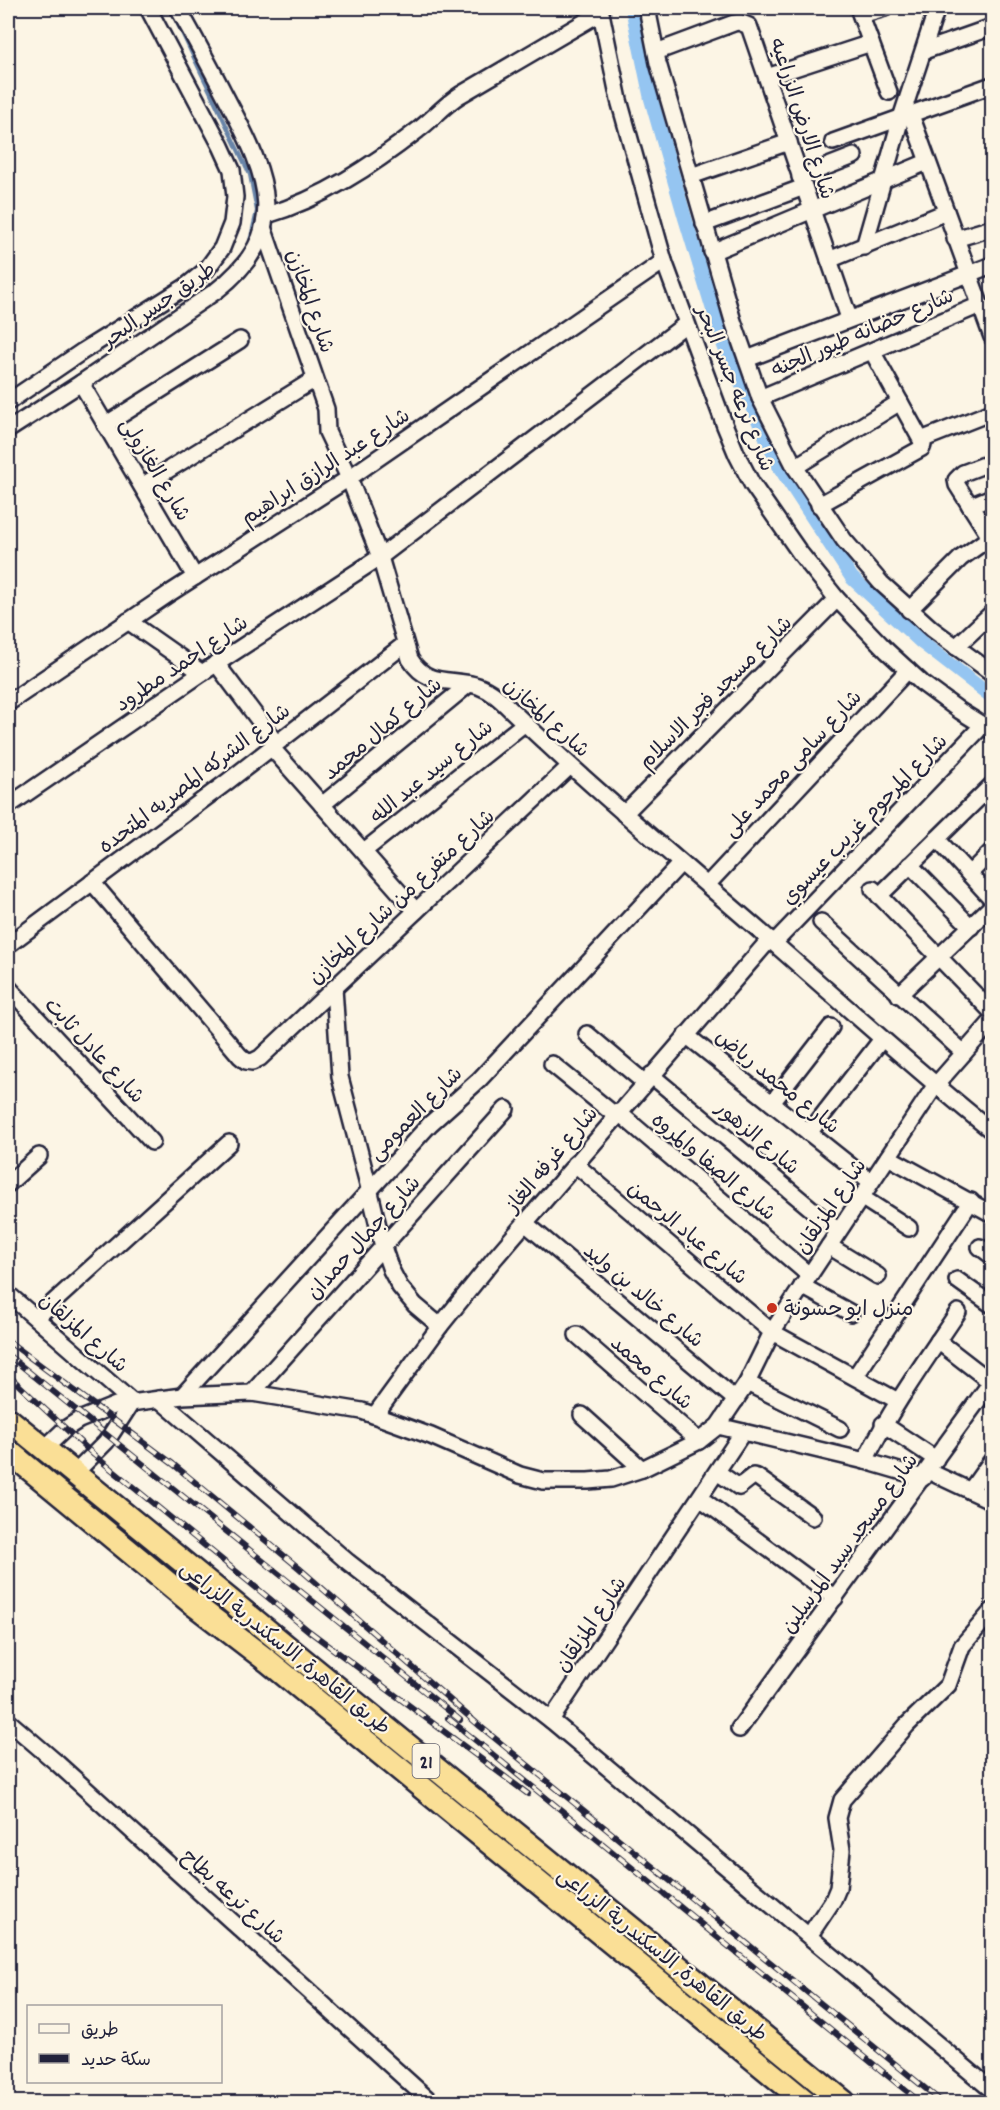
<svg xmlns="http://www.w3.org/2000/svg" width="1000" height="2110" font-family="Dekko,'Playpen Sans Arabic',sans-serif">
  <style>
    .lines { fill: none; stroke-linecap: round; stroke-linejoin: round }
    .stream { stroke: #6784a8; stroke-width: 4 }
    .canal { stroke: #95c5f1; stroke-width: 14 }
    .minor-casing { stroke: #22223b; stroke-width: 20 }
    .highway-casing { stroke: #22223b; stroke-width: 27 }
    .minor { stroke: #fcf5e5; stroke-width: 15 }
    .highway { stroke: #fadf96; stroke-width: 22 }
    .rail-casing { stroke: #22223b; stroke-width: 6 }
    .rail { stroke: #fcf5e5; stroke-width: 4; stroke-dasharray: 11; stroke-linecap: butt }
    .poi-dot { fill: #c8321e; stroke: #fcf5e5; stroke-width: 2 }
    .labels { text-anchor: middle; stroke-width: 4.5; stroke-linejoin: round; paint-order: stroke }
    .shield { fill: #fcf5e5; stroke: #63616e; stroke-width: 1.5 }
    .shield-label { font-size: 20px; font-weight: bold; fill: #22223b }
    .street-label { font-size: 21px; fill: #22223b; stroke: #fcf5e5 }
    .poi-label { font-size: 21px; fill: #22223b; stroke: #fcf5e5; text-anchor: start }
  </style>
  <rect width="100%" height="100%" fill="#fcf5e5"/>
  <filter id="ink" filterUnits="userSpaceOnUse"><feTurbulence type="fractalNoise" baseFrequency=".0167" numOctaves="2"/><feDisplacementMap in="SourceGraphic" scale="12" xChannelSelector="R" yChannelSelector="G"/><feConvolveMatrix kernelMatrix="1 2 1 2 8 2 1 2 1" color-interpolation-filters="sRGB"/></filter>
  <g filter="url(#ink)">
    <g class="lines">
      <polyline class="stream" points="170,8 250,175 257,211 250,241"/>
      <polyline class="canal" points="632,8 651,99 685,218 724,346 780,468 852,578 921,642 992,697"/>
      <g class="minor-casing">
        <g id="minor">
          <polyline points="600,8 619,100 664,261 725,426 737,455 752,484 800,553 837,599 887,651 922,683 960,711 992,731"/>
          <polyline points="647,8 658,63 733,321 760,398 795,467 844,540 881,583 932,629 992,673"/>
          <polyline points="858,8 889,92"/>
          <polyline points="861,15 885,8"/>
          <polyline points="924,51 992,27"/>
          <polyline points="656,52 734,23 739,22 749,26 849,318"/>
          <polyline points="767,77 871,43"/>
          <polyline points="911,115 992,337"/>
          <polyline points="833,142 992,85"/>
          <polyline points="691,176 789,142"/>
          <polyline points="800,177 854,156"/>
          <path d="M 267,215 C 322,199 373,165 418,130 C 433,119 444,105 460,95 L 600,13"/>
          <polyline points="704,224 804,187"/>
          <path d="M 263,227 L 326,409 L 327,432 L 349,478 L 380,557 L 410,659 C 428,688 451,677 478,686 C 492,691 501,700 511,710 C 596,792 687,867 776,945 C 848,1008 918,1072 992,1131"/>
          <polyline points="955,239 992,228"/>
          <polyline points="864,247 901,118 937,8"/>
          <polyline points="712,252 927,162"/>
          <polyline points="829,260 946,212"/>
          <polyline points="747,359 992,265"/>
          <polyline points="81,383 195,577"/>
          <polyline points="760,398 980,305"/>
          <polyline points="8,402 83,351 185,287 206,270 222,248 232,223 235,197 232,170 221,146 148,8"/>
          <polyline points="105,425 240,340"/>
          <path d="M 8,430 L 81,383 L 216,291 C 292,232 268,177 230,105 C 213,72 196,40 178,8"/>
          <polyline points="921,440 992,412"/>
          <polyline points="795,467 900,402"/>
          <polyline points="142,486 315,379"/>
          <polyline points="819,505 922,448 923,445 921,440 872,351"/>
          <polyline points="970,506 992,497"/>
          <polyline points="990,537 957,485 956,480 963,473 992,462"/>
          <polyline points="909,610 961,558 992,536"/>
          <polyline points="128,621 202,673"/>
          <polyline points="956,647 992,613"/>
          <polyline points="216,663 276,743"/>
          <polyline points="8,703 170,593 349,478 664,261"/>
          <polyline points="271,747 416,911"/>
          <polyline points="322,805 469,684"/>
          <polyline points="8,806 202,673 380,557 686,324"/>
          <polyline points="624,814 837,599"/>
          <polyline points="937,839 992,899"/>
          <polyline points="364,851 525,723"/>
          <polyline points="910,865 971,927"/>
          <polyline points="969,874 992,851"/>
          <polyline points="92,882 240,1056 246,1061 252,1062 260,1058 570,766"/>
          <polyline points="707,885 908,670"/>
          <polyline points="873,889 992,1012"/>
          <polyline points="879,896 992,785"/>
          <polyline points="821,922 964,1053"/>
          <polyline points="774,943 983,725"/>
          <polyline points="8,945 227,782 405,644"/>
          <polyline points="8,987 152,1142"/>
          <polyline points="334,988 340,1077 369,1188 383,1247 391,1270 400,1287 415,1305 440,1326"/>
          <polyline points="899,995 992,906"/>
          <polyline points="587,1034 645,1083"/>
          <polyline points="686,1035 871,1182"/>
          <polyline points="552,1064 616,1116"/>
          <polyline points="651,1075 838,1231"/>
          <polyline points="772,1103 831,1027"/>
          <polyline points="618,1112 809,1275"/>
          <polyline points="809,1133 882,1039"/>
          <polyline points="888,1157 992,1214"/>
          <polyline points="575,1164 772,1332 898,1401"/>
          <polyline points="8,1184 39,1156"/>
          <polyline points="861,1197 909,1228"/>
          <polyline points="525,1223 736,1400"/>
          <polyline points="829,1246 878,1276"/>
          <polyline points="980,1247 992,1256"/>
          <polyline points="957,1280 992,1305"/>
          <polyline points="802,1286 851,1313"/>
          <polyline points="8,1294 132,1402"/>
          <polyline points="36,1318 229,1143"/>
          <polyline points="577,1335 699,1441"/>
          <polyline points="938,1341 991,1382"/>
          <polyline points="855,1377 971,1201"/>
          <polyline points="747,1383 840,1429"/>
          <polyline points="252,1393 506,1109"/>
          <polyline points="182,1396 430,1124 479,1080 681,863"/>
          <polyline points="159,1399 348,1562 551,1720 992,2090"/>
          <polyline points="375,1415 440,1326 494,1259 770,939"/>
          <polyline points="582,1415 642,1469"/>
          <polyline points="883,1424 936,1459"/>
          <polyline points="718,1426 865,1461 923,1478"/>
          <polyline points="45,1448 65,1429 79,1420 116,1405 182,1396 252,1393 362,1411 431,1436 520,1475 543,1481 588,1481 611,1479 642,1469 699,1441 718,1426 747,1383 772,1332 935,1086 992,1021"/>
          <path d="M 865,1461 C 891,1408 925,1361 958,1312"/>
          <polyline points="928,1471 992,1501"/>
          <polyline points="717,1472 739,1487 753,1476 757,1477 813,1517"/>
          <polyline points="74,1474 106,1442 132,1402"/>
          <polyline points="970,1491 992,1460"/>
          <polyline points="700,1498 835,1598"/>
          <polyline points="551,1720 743,1432"/>
          <polyline points="8,1721 57,1763 431,2102"/>
          <polyline points="739,1729 992,1381"/>
          <polyline points="809,1936 833,1900 838,1888 842,1850 837,1818 842,1800 907,1725 948,1685 962,1646 992,1611"/>
        </g>
      </g>
      <g class="highway-casing">
        <g id="highway">
          <polyline points="8,1419 844,2102"/>
          <polyline points="8,1451 192,1603 269,1662 806,2102"/>
        </g>
      </g>
      <use href="#minor" class="minor"/>
      <use href="#highway" class="highway"/>
      <g class="rail-casing">
        <g id="rail">
          <polyline points="8,1341 173,1464 299,1568 481,1727 942,2102"/>
          <polyline points="8,1355 460,1720"/>
          <polyline points="8,1375 94,1455 309,1631 528,1794"/>
          <polyline points="448,1718 920,2102"/>
        </g>
      </g>
      <use href="#rail" class="rail"/>
    </g>
  </g>
  <circle class="poi-dot" cx="772" cy="1308" r="6"/>
  <g class="labels">
    <rect class="shield" x="412.5" y="1744" width="27" height="34" rx="4.5"/>
    <g class="shield-label">
      <text x="426" y="1768">21</text>
    </g>
    <g class="street-label">
      <text transform="translate(803 118) rotate(72)" y="7">شارع الارض الزراعيه</text>
      <text transform="translate(311 301) rotate(71)" y="7">شارع المخازن</text>
      <text transform="translate(158 304) rotate(-35)" y="7">طريق جسر البحر</text>
      <text transform="translate(862 332) rotate(-23)" y="7">شارع حضانه طيور الجنه</text>
      <text transform="translate(736 388) rotate(68)" y="7">شارع ترعه جسر البحر</text>
      <text transform="translate(325 466) rotate(-33)" y="7">شارع عبد الرازق ابراهيم</text>
      <text transform="translate(156 469) rotate(59)" y="7">شارع الغازولى</text>
      <text transform="translate(181 663) rotate(-34)" y="7">شارع احمد مطرود</text>
      <text transform="translate(715 692) rotate(-45)" y="7">شارع مسجد فجر الاسلام</text>
      <text transform="translate(547 717) rotate(42)" y="7">شارع المخازن</text>
      <text transform="translate(382 728) rotate(-40)" y="7">شارع كمال محمد</text>
      <text transform="translate(792 763) rotate(-47)" y="7">شارع سامى محمد على</text>
      <text transform="translate(431 771) rotate(-39)" y="7">شارع سيد عبد الله</text>
      <text transform="translate(194 778) rotate(-37)" y="7">شارع الشركه المصريه المتحده</text>
      <text transform="translate(864 819) rotate(-46)" y="7">شارع المرحوم غريب عيسوي</text>
      <text transform="translate(401 896) rotate(-43)" y="7">شارع متفرع من شارع المخازن</text>
      <text transform="translate(95 1050) rotate(47)" y="7">شارع عادل ثابت</text>
      <text transform="translate(778 1081) rotate(39)" y="7">شارع محمد رياض</text>
      <text transform="translate(415 1113) rotate(-45)" y="7">شارع العمومى</text>
      <text transform="translate(758 1137) rotate(40)" y="7">شارع الزهور</text>
      <text transform="translate(551 1159) rotate(-50)" y="7">شارع غرفه الغاز</text>
      <text transform="translate(714 1166) rotate(40)" y="7">شارع الصفا والمروه</text>
      <text transform="translate(830 1206) rotate(-56)" y="7">شارع المزلقان</text>
      <text transform="translate(688 1232) rotate(40)" y="7">شارع عباد الرحمن</text>
      <text transform="translate(363 1237) rotate(-48)" y="7">شارع جمال حمدان</text>
      <text transform="translate(644 1295) rotate(40)" y="7">شارع خالد بن وليد</text>
      <text transform="translate(84 1332) rotate(41)" y="7">شارع المزلقان</text>
      <text transform="translate(652 1372) rotate(41)" y="7">شارع محمد</text>
      <text transform="translate(849 1543) rotate(-54)" y="7">شارع مسجد سيد المرسلين</text>
      <text transform="translate(590 1624) rotate(-56)" y="7">شارع المزلقان</text>
      <text transform="translate(286 1647) rotate(39)" y="7">طريق القاهرة, الاسكندرية الزراعى</text>
      <text transform="translate(234 1896) rotate(42)" y="7">شارع ترعه بطاح</text>
      <text transform="translate(663 1954) rotate(39)" y="7">طريق القاهرة, الاسكندرية الزراعى</text>
    </g>
    <g class="poi-label">
      <text x="784" y="1315">منزل ابو حسونة</text>
    </g>
  </g>
  <rect width="1000" height="2110" fill="none" stroke="#fcf5e5" stroke-width="30"/>
  <rect x="15" y="15" width="970" height="2080" fill="none" stroke="#22223b" stroke-width="2" filter="url(#ink)"/>
  <rect x="27" y="2005" width="195" height="78" fill="#fcf5e5" stroke="#a5a1a1" stroke-width="1.5"/>
  <rect x="39" y="2024" width="30" height="9" fill="#fcf5e5" stroke="#a5a1a1" stroke-width="1.5"/>
  <text x="81" y="2035" font-size="18" fill="#22223b">طريق</text>
  <rect x="39" y="2054" width="30" height="9" fill="#22223b" stroke="#a5a1a1" stroke-width="1.5"/>
  <text x="81" y="2065" font-size="18" fill="#22223b">سكة حديد</text>
</svg>
